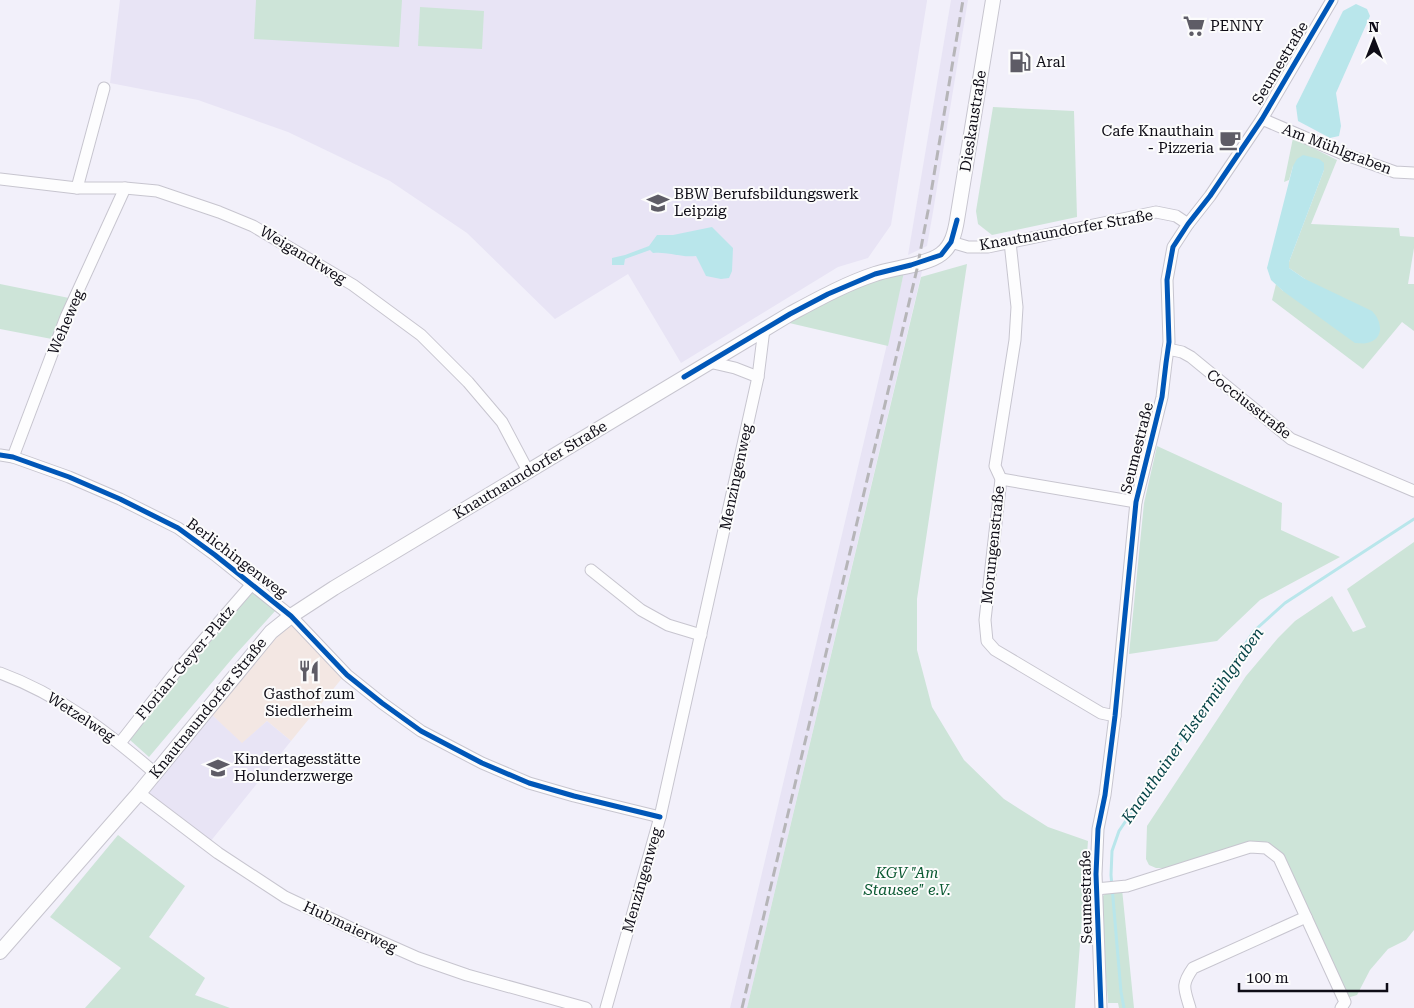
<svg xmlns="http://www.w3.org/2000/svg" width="1414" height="1008" font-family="'Roboto Serif',serif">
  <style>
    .industrial { fill: #f3e7e3 }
    .built { fill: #e8e4f5 }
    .green { fill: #cde4d8 }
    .water { fill: #b9e6eb }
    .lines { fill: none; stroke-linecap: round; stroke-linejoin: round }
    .stream { stroke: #b9e6eb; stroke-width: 3 }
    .minor-casing { stroke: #c7c5cf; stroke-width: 13 }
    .major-casing { stroke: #c7c5cf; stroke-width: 16 }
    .minor { stroke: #fdfdfe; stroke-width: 11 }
    .major { stroke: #fdfdfe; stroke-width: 14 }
    .rail { stroke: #b6b5b8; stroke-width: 3; stroke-dasharray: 10 5; stroke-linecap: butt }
    .cycleway-casing { stroke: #fcfcfc; stroke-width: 8 }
    .cycleway { stroke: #0057b8; stroke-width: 5 }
    .labels { text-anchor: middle; stroke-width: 4; stroke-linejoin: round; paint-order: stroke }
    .poi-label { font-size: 15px; fill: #0f0d17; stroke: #fcfcfc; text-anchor: start }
    .street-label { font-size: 15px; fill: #0f0d17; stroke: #fcfcfc }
    .park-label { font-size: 15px; font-style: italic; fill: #095831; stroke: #fcfcfc }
    .water-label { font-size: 16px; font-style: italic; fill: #064447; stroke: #fcfcfc }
  </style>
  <rect width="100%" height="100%" fill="#f2f0fa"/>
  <polygon class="industrial" points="291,625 343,677 291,741 267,721 242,744 212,715 275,638"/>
  <g class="built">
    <polygon points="120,0 927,0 927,1 891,225 868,258 838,267 681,363 628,274 555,319 467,233 390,181 288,132 198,100 110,83"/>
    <polygon points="951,0 968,0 933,212 927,246 908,255"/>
    <polygon points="923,267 747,1008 730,1008 904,272"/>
    <polygon points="212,715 242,743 267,721 291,741 210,842 147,793"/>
  </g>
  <g class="green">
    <polygon points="256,0 402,0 399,47 254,39"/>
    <polygon points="420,7 484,11 482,49 418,46"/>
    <polygon points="993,107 1074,111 1077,217 992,235 978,224 976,211"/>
    <polygon points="1293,138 1337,160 1311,224 1399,228 1400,236 1414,237 1414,248 1408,284 1414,284 1414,331 1402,322 1363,369 1272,300 1276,284 1283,291 1305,279 1289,268 1289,262 1324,170 1324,163 1293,166 1289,180 1284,182"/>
    <polygon points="967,264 917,599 917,650 932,707 964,760 1004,799 1048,827 1088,841 1075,1008 747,1008 921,277"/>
    <polygon points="904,272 888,346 785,322 848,289"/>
    <polygon points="0,284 74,299 57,340 0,329"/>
    <polygon points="1157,446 1282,503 1281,530 1340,557 1260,600 1217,641 1129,654 1144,503"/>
    <polygon points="1414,542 1414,930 1406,940 1388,949 1370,970 1357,995 1347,998 1268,844 1165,868 1156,868 1149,865 1146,859 1147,826 1246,676 1278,638 1295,621 1332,596 1353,632 1366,627 1347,589"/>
    <polygon points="253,590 276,610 236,654 149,757 130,740 131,732"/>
    <polygon points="118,835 185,886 149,937 205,978 195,995 230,1008 85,1008 121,968 50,917"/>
    <polygon points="1122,889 1134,1008 1119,1008 1118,1003 1108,1003 1100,899 1108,891"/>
  </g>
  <g class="water">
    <polygon points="1356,4 1367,9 1370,16 1336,93 1341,126 1339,136 1330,138 1298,121 1296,106 1343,11"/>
    <path d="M 1303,155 L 1319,159 L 1324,163 L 1324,170 L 1289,262 L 1289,268 L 1305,279 L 1372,311 C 1382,321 1385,339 1367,343 C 1364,344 1359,343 1355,343 L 1283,291 L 1271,280 L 1267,268 L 1293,166 L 1297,159 Z"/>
    <path d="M 712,227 L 733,248 L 732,271 L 729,278 L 721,279 L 706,276 L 696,256 C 681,258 668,251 653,253 L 650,250 L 625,259 L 624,265 L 612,265 L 612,258 L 625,255 L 649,246 L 657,235 L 673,235 Z"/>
  </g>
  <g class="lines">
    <polyline class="stream" points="1124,1008 1121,992 1111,875 1112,851 1119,831 1254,631 1285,603 1414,519"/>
    <g class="minor-casing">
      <g id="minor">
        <polyline points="1262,119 1341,153 1395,172 1414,173"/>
        <polyline points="0,179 77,188 125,188 157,191 219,212 253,226 353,285 421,335 468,382 502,422 528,471"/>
        <polyline points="77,188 104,88"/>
        <polyline points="951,242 968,247 988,247 1156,212 1176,216 1188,224"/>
        <polyline points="1010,242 1017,307 1015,340 995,466 1001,479 985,620 987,641 995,650 1101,713 1115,716"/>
        <polyline points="1168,349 1182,352 1191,357 1291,439 1414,491"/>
        <polyline points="709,362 735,368 758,377"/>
        <polyline points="0,455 13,457 69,477 120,499 178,528 215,555 291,616 347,675 382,703 421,731 482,763 529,783 574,796 660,817"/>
        <polyline points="13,457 66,317 125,188"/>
        <polyline points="1001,479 1136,502"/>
        <polyline points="591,570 641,610 668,625 701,635"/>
        <path d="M 0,673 C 60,695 107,732 155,773"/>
        <polyline points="120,743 174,674 252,584"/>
        <polyline points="139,793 218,853 285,897 357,931 418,958 467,975 586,1008"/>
        <polyline points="1096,889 1127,886 1250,847 1266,848 1279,858 1345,1002 1341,1008"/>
        <polyline points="606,1008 660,817 758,377 764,329"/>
        <polyline points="1101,1008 1096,874 1098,829 1105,795 1115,716 1136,502 1162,397 1166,363 1169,342 1167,280 1173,247 1188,224 1210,196 1262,119 1332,0"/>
        <path d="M 1190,1008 C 1184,988 1181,985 1193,968 L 1306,917"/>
      </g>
    </g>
    <g class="major-casing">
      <path id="major" d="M 0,952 L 139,793 L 271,632 L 291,616 L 334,588 L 790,314 C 818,299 845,284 875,274 C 892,268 927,265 941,254 C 952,246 955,232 957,220 L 993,0"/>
    </g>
    <use href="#minor" class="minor"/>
    <use href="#major" class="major"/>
    <polyline class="rail" points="742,1008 917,269 928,211 963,0"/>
    <g class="cycleway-casing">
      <g id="cycleway">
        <polyline points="684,377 790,314 828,294 875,274 911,265 941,255 951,242 957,220"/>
        <polyline points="0,455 13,457 69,477 120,499 178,528 215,555 291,616 347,675 382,703 421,731 482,763 529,783 574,796 660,817"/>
        <polyline points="1101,1008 1096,874 1098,829 1105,795 1115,716 1136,502 1162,397 1166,363 1169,342 1167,280 1173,247 1188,224 1210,196 1262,119 1332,0"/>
      </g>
    </g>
    <use href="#cycleway" class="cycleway"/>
  </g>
  <defs>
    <g id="supermarket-bare" transform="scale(1.725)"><path d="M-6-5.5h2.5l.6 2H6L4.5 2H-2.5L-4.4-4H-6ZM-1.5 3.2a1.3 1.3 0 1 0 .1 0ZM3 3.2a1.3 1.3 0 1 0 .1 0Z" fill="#5e5c66" stroke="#fcfcfc" stroke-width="2.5" paint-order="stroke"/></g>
    <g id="fuel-bare" transform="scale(1.725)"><path d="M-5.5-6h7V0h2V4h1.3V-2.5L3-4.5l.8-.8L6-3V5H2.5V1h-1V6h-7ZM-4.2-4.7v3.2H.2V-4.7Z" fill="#5e5c66" stroke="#fcfcfc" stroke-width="2.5" paint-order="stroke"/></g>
    <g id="cafe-bare" transform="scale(1.725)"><path d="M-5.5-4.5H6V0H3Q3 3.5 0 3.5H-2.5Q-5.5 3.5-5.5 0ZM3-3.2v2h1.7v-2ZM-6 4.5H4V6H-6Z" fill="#5e5c66" stroke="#fcfcfc" stroke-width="2.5" paint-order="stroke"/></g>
    <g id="school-bare" transform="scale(1.725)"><path d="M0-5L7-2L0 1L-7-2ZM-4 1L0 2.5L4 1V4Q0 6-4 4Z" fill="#5e5c66" stroke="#fcfcfc" stroke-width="2.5" paint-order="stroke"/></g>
    <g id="restaurant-bare" transform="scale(1.725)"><path d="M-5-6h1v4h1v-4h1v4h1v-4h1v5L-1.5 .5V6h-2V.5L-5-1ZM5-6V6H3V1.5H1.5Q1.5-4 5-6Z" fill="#5e5c66" stroke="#fcfcfc" stroke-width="2.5" paint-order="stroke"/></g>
  </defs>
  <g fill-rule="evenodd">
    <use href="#supermarket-bare" x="1194" y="26"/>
    <use href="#fuel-bare" x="1020" y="62"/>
    <use href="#cafe-bare" x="1230" y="140"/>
    <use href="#school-bare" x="658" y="203"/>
    <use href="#restaurant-bare" x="309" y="671"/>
    <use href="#school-bare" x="218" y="768"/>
  </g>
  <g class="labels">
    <g class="poi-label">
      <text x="1210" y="31">PENNY</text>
      <text x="1036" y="67">Aral</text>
      <text x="1214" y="136" text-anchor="end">Cafe Knauthain<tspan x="1214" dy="17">- Pizzeria</tspan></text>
      <text x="674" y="199">BBW Berufsbildungswerk<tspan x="674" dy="17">Leipzig</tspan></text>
      <text x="309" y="699" text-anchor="middle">Gasthof zum<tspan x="309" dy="17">Siedlerheim</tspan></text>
      <text x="234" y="764">Kindertagesstätte<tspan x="234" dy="17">Holunderzwerge</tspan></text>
    </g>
    <g class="street-label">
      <text transform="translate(1280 63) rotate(-59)" y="5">Seumestraße</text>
      <text transform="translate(973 121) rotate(-81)" y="5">Dieskaustraße</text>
      <text transform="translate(1337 149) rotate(21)" y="5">Am Mühlgraben</text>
      <text transform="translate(1066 230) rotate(-10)" y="5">Knautnaundorfer Straße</text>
      <text transform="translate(303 255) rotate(31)" y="5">Weigandtweg</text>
      <text transform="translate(66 322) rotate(-67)" y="5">Weheweg</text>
      <text transform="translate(1249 404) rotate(38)" y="5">Cocciusstraße</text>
      <text transform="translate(1137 448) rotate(-76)" y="5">Seumestraße</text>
      <text transform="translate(530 470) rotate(-31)" y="5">Knautnaundorfer Straße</text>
      <text transform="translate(736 477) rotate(-78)" y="5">Menzingenweg</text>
      <text transform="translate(993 545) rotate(-84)" y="5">Morungenstraße</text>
      <text transform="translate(237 558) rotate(37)" y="5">Berlichingenweg</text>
      <text transform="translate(185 663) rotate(-50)" y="5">Florian-Geyer-Platz</text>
      <text transform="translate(208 708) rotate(-51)" y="5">Knautnaundorfer Straße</text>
      <text transform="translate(81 717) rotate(33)" y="5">Wetzelweg</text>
      <text transform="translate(642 880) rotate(-74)" y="5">Menzingenweg</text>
      <text transform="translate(1086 897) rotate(-91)" y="5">Seumestraße</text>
      <text transform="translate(350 927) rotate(25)" y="5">Hubmaierweg</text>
    </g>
    <g class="park-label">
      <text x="907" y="878">KGV "Am<tspan x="907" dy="17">Stausee" e.V.</tspan></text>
    </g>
    <g class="water-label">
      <text transform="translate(1192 725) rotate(-55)" y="6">Knauthainer Elstermühlgraben</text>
    </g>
  </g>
  <g transform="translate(1374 40)" stroke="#fcfcfc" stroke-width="4" paint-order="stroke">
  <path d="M0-4L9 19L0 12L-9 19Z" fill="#0f0d17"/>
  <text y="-8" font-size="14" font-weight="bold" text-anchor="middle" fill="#0f0d17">N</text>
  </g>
  <path d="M1239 983v8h148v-8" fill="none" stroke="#0f0d17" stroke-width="2.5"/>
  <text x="1246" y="983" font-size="15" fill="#0f0d17" stroke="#fcfcfc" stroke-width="4" paint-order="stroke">100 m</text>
</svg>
